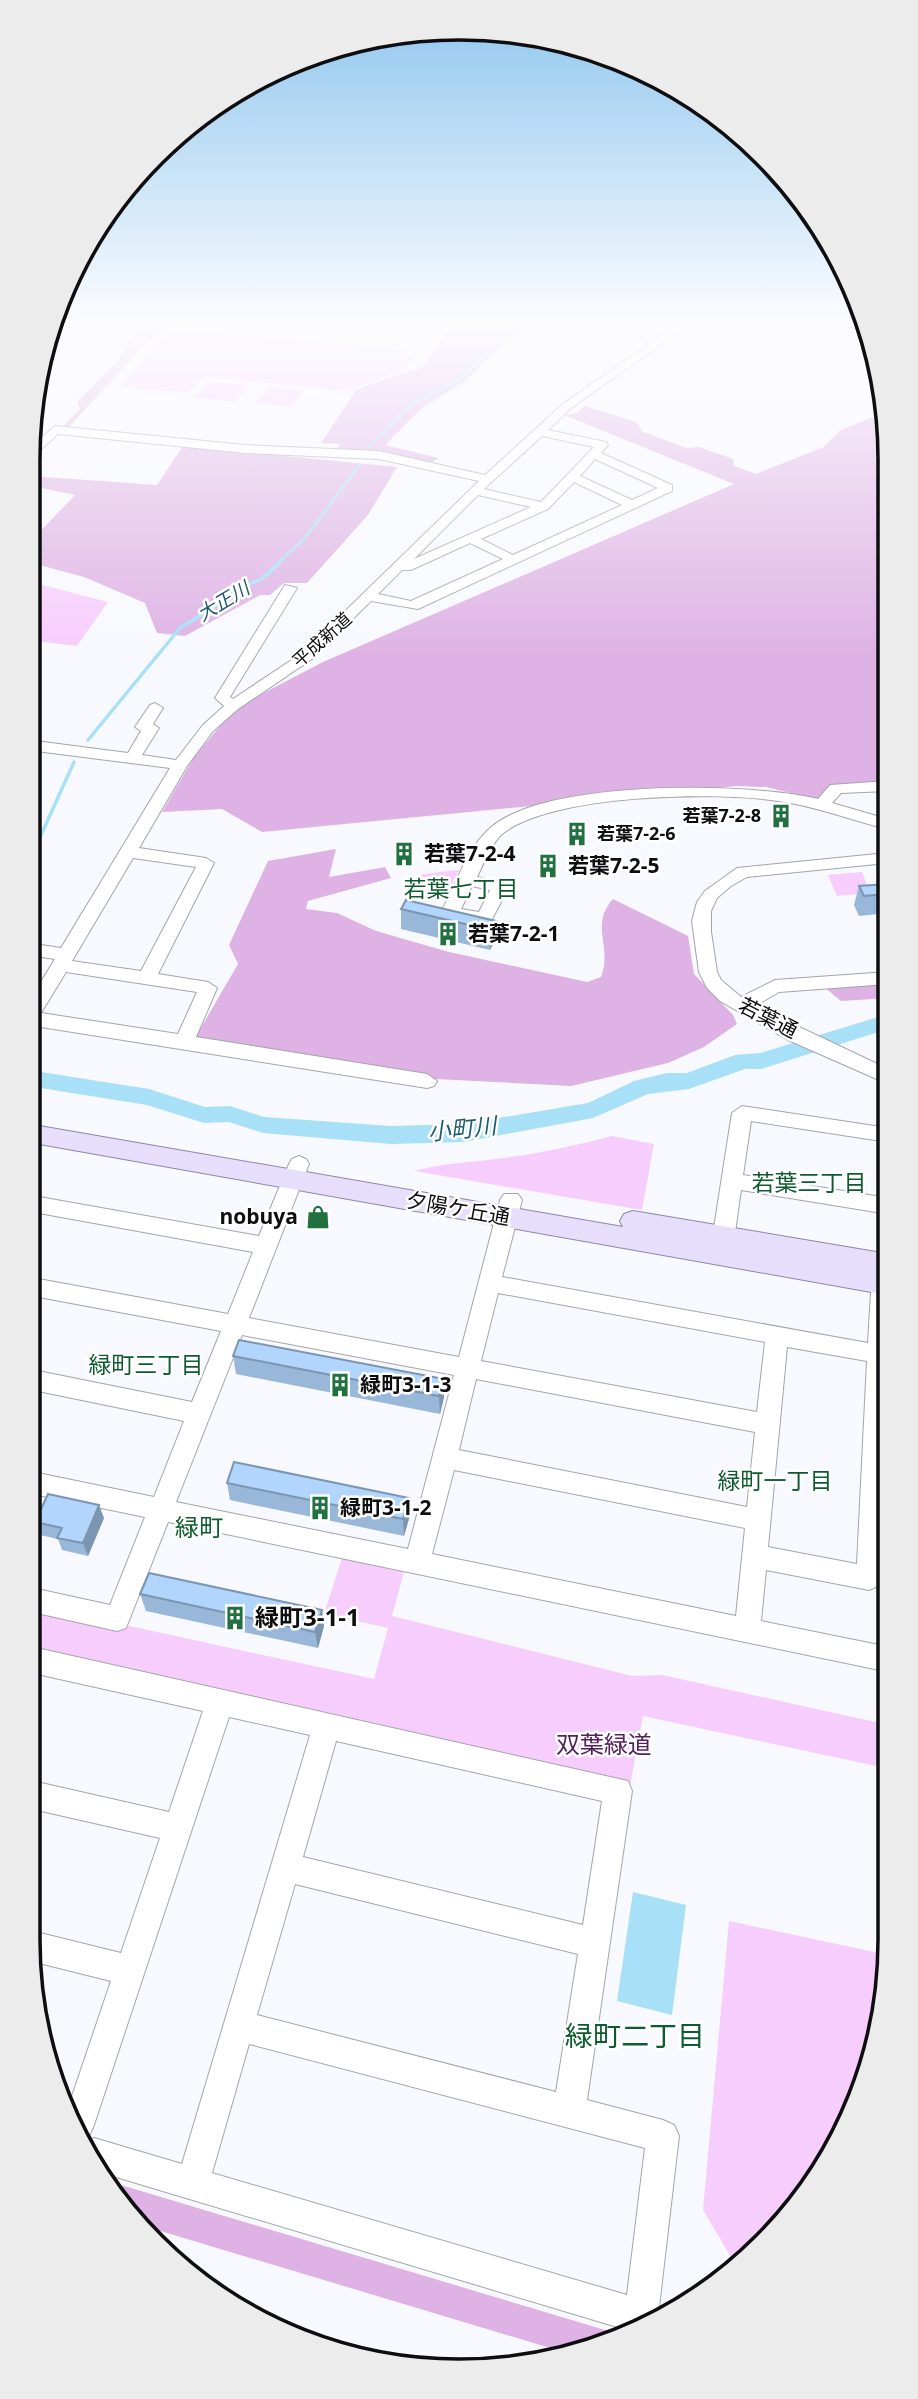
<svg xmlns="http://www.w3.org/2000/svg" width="918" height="2399" font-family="'Open Sans','Noto Sans JP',sans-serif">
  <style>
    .green { fill: #f7cdfd }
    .forest { fill: #deb2e4 }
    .water { fill: #a7e0f7 }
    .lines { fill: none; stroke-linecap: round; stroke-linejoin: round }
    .stream-far1 { stroke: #a7e0f7; stroke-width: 2.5 }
    .stream { stroke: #a7e0f7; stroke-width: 3.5 }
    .river { fill: #a7e0f7; fill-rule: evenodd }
    .minor-casing { stroke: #a4a5ab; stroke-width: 2 }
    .major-casing { stroke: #8f87a6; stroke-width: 2 }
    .minor { fill: #fff; fill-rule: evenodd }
    .major { fill: #e6defa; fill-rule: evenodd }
    .rail-casing { stroke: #858589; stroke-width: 9 }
    .rail { stroke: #fff; stroke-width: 6; stroke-dasharray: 19; stroke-linecap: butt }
    .wall { fill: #98b7d9 }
    .shaded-wall { fill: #7c95b0 }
    .building { fill: #b1d5fc; stroke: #7c95b0; stroke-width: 2 }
    .labels { text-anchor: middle; stroke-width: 5; stroke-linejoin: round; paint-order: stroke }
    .far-street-label { font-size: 18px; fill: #0e0e10; stroke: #fff }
    .far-poi-label { font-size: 18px; font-weight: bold; fill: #0e0e10; stroke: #fff; text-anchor: end }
    .far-water-label { font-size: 19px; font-style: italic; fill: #205a6f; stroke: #fff }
    .poi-label { font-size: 21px; font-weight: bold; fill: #0e0e10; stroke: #fff; text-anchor: start }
    .street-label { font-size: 21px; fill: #0e0e10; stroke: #fff }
    .neighbourhood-label { font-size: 23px; fill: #0f5b30; stroke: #fff }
    .water-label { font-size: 23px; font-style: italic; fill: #205a6f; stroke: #fff }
    .quarter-label { font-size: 24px; fill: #0f5b30; stroke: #fff }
    .near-poi-label { font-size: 24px; font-weight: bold; fill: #0e0e10; stroke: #fff; text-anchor: start }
    .near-park-label { font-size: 24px; fill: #55215d; stroke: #fff }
    .near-neighbourhood-label { font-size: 28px; fill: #0f5b30; stroke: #fff }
    .rim { fill: none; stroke: #0e0e10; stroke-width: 3.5 }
  </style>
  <rect width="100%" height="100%" fill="#f8f9fe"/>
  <g class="green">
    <polygon points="171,329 403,350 412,357 406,369 347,391 203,377 188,393 119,387"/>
    <polygon points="208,381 249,385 235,402 194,398"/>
    <polygon points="269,387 304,390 292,407 256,403"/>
    <polygon points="28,573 35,574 43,585 108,602 77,646 28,640"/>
    <polygon points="459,870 449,889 418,882 422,874"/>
    <polygon points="862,872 870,893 837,896 828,875"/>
    <path d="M 612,1136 L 654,1144 L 642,1210 L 414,1171 C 446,1162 478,1162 511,1157 C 545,1152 578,1145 612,1136 Z"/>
    <polygon points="343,1555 405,1568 392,1616 632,1676 662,1675 889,1725 890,1769 643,1716 630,1786 28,1649 28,1604 374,1679 388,1628 324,1614"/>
    <polygon points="729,1921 888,1955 875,2052 801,2202 735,2264 703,2210"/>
  </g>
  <g class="forest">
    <polygon points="152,321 163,321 159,324 165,327 141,348 68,428 62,427 80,409 77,403 80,399 118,361 130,339"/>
    <polygon points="454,321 530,321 465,381 421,409 385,445 439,458 432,462 381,453 336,450 341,444 321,443 357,389 423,367"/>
    <polygon points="585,406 636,422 643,432 686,448 699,447 733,459 734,466 756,474 824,447 841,430 886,412 887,784 835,784 819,800 766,787 737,786 262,832 222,809 162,812 194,757 235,708 323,662 734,484 564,415 577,413"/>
    <polygon points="183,446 397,467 368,515 307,583 284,583 270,595 260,595 185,636 157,633 145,603 84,577 28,562 28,544 75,495 28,485 30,476 157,485"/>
    <path d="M 336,849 L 329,877 L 385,867 L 391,878 L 308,901 L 306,909 L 337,913 L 376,931 L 449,952 L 587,982 L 601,977 C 613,948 589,925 613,899 L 688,936 L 694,974 L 733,1015 L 737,1024 L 704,1047 L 668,1063 L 571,1086 L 436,1079 L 195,1038 L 238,964 L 229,945 L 268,861 Z"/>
    <polygon points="888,974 888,998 841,1001 824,987"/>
    <polygon points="111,2182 615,2333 567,2353 134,2223"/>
  </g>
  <polygon class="water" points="633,1892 686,1905 672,2015 617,2001"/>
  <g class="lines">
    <g class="stream-far1">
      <polyline points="369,447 412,403 457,381 525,321"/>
      <polyline points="278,563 305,538 360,464"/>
    </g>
    <g class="stream">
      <polyline points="88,740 180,628 224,601 230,593 263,578 280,562"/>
      <polyline points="28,864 74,762"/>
    </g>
    <polygon class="river" points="888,1014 888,1029 761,1069 745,1069 689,1089 648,1094 593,1118 463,1142 391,1144 263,1133 229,1122 204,1123 147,1105 28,1086 28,1070 149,1089 205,1107 230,1106 264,1117 391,1126 463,1124 588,1103 634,1081 667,1073 687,1073 735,1055 760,1053"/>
    <g class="minor-casing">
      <g id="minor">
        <path d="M 629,321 L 640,321 L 656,339 L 681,321 L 694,321 L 571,408 L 548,430 L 606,442 L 608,445 L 601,453 L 672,485 L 672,491 L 418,609 L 371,601 L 312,659 L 238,709 L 213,731 L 187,766 L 139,848 L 206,858 L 214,863 L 158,974 L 208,982 L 217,988 L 196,1037 L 427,1074 L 437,1081 L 434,1086 L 427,1088 L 28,1025 L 28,1003 L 55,959 L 28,955 L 28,943 L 61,948 L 170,768 L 28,750 L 28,740 L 128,753 L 141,731 L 135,727 L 150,705 L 155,703 L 163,708 L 153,724 L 159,728 L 142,755 L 176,760 L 203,725 L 224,706 L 215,698 L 285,585 L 297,588 L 230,697 L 233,699 L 302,653 L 479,481 L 379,459 L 245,453 L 58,434 L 28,461 L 29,449 L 55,426 L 245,445 L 379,451 L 485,475 L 563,404 L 649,344 ZM 542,436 L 594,447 L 541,502 L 484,489 ZM 595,459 L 658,488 L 632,500 L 580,476 ZM 574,482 L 622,505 L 513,555 L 481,539 L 548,509 ZM 478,495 L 531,507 L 414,559 ZM 470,543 L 503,559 L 411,601 L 378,594 L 402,570 L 411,570 ZM 133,858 L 196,867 L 141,971 L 72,961 ZM 66,972 L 197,992 L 178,1034 L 41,1013 Z"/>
        <path d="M 887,781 L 887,791 L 841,793 L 832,803 L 887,819 L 887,829 C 850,820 816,806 778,801 C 718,791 548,794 501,835 C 490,846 484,863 477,877 L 506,883 L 509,887 L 490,923 C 478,926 450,921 441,912 C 455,886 467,849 489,829 C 542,779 749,782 818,799 L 830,785 ZM 472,886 L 490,890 L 479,912 L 461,909 Z"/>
        <polygon points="887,853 887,863 747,877 731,886 717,898 711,911 711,932 717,972 721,980 741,997 775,980 888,972 888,984 779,992 755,1006 888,1069 888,1084 788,1040 720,1001 707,988 699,972 692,921 697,902 705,891 737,868"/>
        <polygon points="742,1106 888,1128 888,1142 751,1121 743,1175 888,1198 888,1214 741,1190 732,1253 729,1259 721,1261 713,1259 710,1253 732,1113"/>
        <path d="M 299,1156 L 306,1159 L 309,1164 L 249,1318 L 459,1357 L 500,1200 L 504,1194 L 518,1194 L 522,1200 L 502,1277 L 868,1343 L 871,1292 L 880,1266 L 888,1264 L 889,1403 L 882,1578 L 878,1586 L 869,1590 L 766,1570 L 761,1621 L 889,1647 L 889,1672 L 168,1522 L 126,1628 L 117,1631 L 28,1611 L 28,1587 L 110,1605 L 145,1517 L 28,1493 L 28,1471 L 154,1497 L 184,1421 L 28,1389 L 28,1369 L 192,1402 L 221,1331 L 28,1295 L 28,1277 L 228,1314 L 253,1252 L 28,1211 L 28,1195 L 259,1236 L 289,1164 L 292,1159 ZM 498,1293 L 765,1342 L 757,1412 L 481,1361 ZM 242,1335 L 454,1375 L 408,1549 L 176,1502 ZM 787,1347 L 867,1361 L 857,1564 L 768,1547 ZM 476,1379 L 755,1432 L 747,1507 L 459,1450 ZM 454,1470 L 745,1528 L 736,1616 L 432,1554 Z"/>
        <path d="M 28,1646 L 628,1781 L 632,1791 L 587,2100 L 663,2120 L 674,2125 L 679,2136 L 659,2307 L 663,2313 L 624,2329 L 106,2174 L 87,2141 L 94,2138 L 182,2164 L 310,1735 L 229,1717 L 94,2125 L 89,2136 L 85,2138 L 68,2108 L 111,1981 L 31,1961 L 28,1930 L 121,1953 L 160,1838 L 28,1808 L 28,1780 L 169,1812 L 203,1711 L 28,1672 ZM 336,1741 L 602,1801 L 583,1925 L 303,1857 ZM 295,1884 L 578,1954 L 556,2092 L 257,2015 ZM 249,2044 L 645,2148 L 627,2295 L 212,2173 Z"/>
      </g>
    </g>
    <g class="major-casing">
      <polygon id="major" points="28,1124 623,1227 620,1221 624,1214 633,1211 888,1254 888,1295 28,1142"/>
    </g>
    <use href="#minor" class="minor"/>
    <use href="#major" class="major"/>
    <g class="rail-casing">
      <polyline id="rail" points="364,2354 405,2367"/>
    </g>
    <use href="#rail" class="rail"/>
  </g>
  <g class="wall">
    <polygon points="887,884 887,913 859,916 854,905 859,886"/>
    <polygon points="401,909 496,921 495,940 490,950 401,929"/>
    <polygon points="233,1356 444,1379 444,1397 440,1414 236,1374"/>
    <polygon points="227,1483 409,1498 410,1515 404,1536 230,1500"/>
    <polygon points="104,1518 88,1556 62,1550 58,1539 40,1535 35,1522"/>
    <polygon points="140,1594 324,1626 318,1648 146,1611"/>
  </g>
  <g class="shaded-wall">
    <polygon points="496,921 495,940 490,950 491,930"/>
    <polygon points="444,1379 444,1397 440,1414 439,1396"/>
    <polygon points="409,1498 410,1515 404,1536 403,1519"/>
    <polygon points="99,1505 104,1518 88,1556 83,1543"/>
    <polygon points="322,1610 324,1626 318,1648 315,1632"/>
  </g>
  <g class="building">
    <polygon points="887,884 887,894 864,896 859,886"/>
    <polygon points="406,900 496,921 491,930 401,909"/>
    <polygon points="239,1340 444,1379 439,1396 233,1356"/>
    <polygon points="234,1462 409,1498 403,1519 227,1483"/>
    <polygon points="48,1494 99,1505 83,1543 57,1538 62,1528 35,1522"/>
    <polygon points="149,1573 322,1610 315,1632 140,1594"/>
  </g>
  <linearGradient id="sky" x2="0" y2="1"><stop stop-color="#8ec6ee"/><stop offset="0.49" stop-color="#fcfcff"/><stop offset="1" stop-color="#fcfcff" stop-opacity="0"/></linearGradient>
  <rect width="918" height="657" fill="url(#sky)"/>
  <defs>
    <g id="building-bare" transform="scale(1.89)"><path d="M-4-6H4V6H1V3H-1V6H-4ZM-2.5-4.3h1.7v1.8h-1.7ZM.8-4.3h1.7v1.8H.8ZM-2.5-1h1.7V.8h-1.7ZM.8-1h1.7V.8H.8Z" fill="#217040" stroke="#fff" stroke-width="2.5" paint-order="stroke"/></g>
    <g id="shop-bare" transform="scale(1.89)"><path d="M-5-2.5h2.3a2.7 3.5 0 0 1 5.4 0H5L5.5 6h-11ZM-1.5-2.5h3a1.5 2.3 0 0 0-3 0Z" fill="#217040" stroke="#fff" stroke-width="2.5" paint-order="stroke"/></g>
  </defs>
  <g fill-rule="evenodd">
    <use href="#building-bare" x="781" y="816"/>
    <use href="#building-bare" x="577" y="834"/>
    <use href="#building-bare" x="404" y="854"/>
    <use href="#building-bare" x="548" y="866"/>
    <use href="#building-bare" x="448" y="934"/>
    <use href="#shop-bare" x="318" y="1217"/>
    <use href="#building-bare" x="340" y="1385"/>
    <use href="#building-bare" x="320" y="1508"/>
    <use href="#building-bare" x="235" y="1618"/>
  </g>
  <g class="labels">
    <g class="far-street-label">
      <text transform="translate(322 640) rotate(-42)" y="6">平成新道</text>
    </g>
    <g class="far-poi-label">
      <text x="761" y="822">若葉7-2-8</text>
      <text x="597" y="840" text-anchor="start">若葉7-2-6</text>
    </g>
    <g class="far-water-label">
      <text transform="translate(223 601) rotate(-31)" y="7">大正川</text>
    </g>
    <g class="poi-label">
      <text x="424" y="861">若葉7-2-4</text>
      <text x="568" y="873">若葉7-2-5</text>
      <text x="468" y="941">若葉7-2-1</text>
      <text x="298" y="1224" text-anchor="end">nobuya</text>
      <text x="360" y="1392">緑町3-1-3</text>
      <text x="340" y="1515">緑町3-1-2</text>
    </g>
    <g class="street-label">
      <text transform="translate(768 1018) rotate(27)" y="7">若葉通</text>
      <text transform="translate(458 1209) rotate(10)" y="7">夕陽ケ丘通</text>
    </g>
    <g class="neighbourhood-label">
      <text x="461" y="897">若葉七丁目</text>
      <text x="809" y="1191">若葉三丁目</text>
      <text x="146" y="1373">緑町三丁目</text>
      <text x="775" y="1489">緑町一丁目</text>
    </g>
    <g class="water-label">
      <text transform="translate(462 1129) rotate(-6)" y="8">小町川</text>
    </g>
    <g class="quarter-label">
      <text x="199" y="1536">緑町</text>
    </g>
    <g class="near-poi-label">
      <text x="255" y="1626">緑町3-1-1</text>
    </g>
    <g class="near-park-label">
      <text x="604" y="1753">双葉緑道</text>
    </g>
    <g class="near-neighbourhood-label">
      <text x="635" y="2046">緑町二丁目</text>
    </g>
  </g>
  <path d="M0 0H918V2399H0ZM459 40H459A419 419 0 0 1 878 459V1940A419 419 0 0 1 459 2359H459A419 419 0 0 1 40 1940V459A419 419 0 0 1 459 40Z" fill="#ececec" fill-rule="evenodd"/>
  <path class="rim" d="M459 40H459A419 419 0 0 1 878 459V1940A419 419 0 0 1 459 2359H459A419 419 0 0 1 40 1940V459A419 419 0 0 1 459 40Z"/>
</svg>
